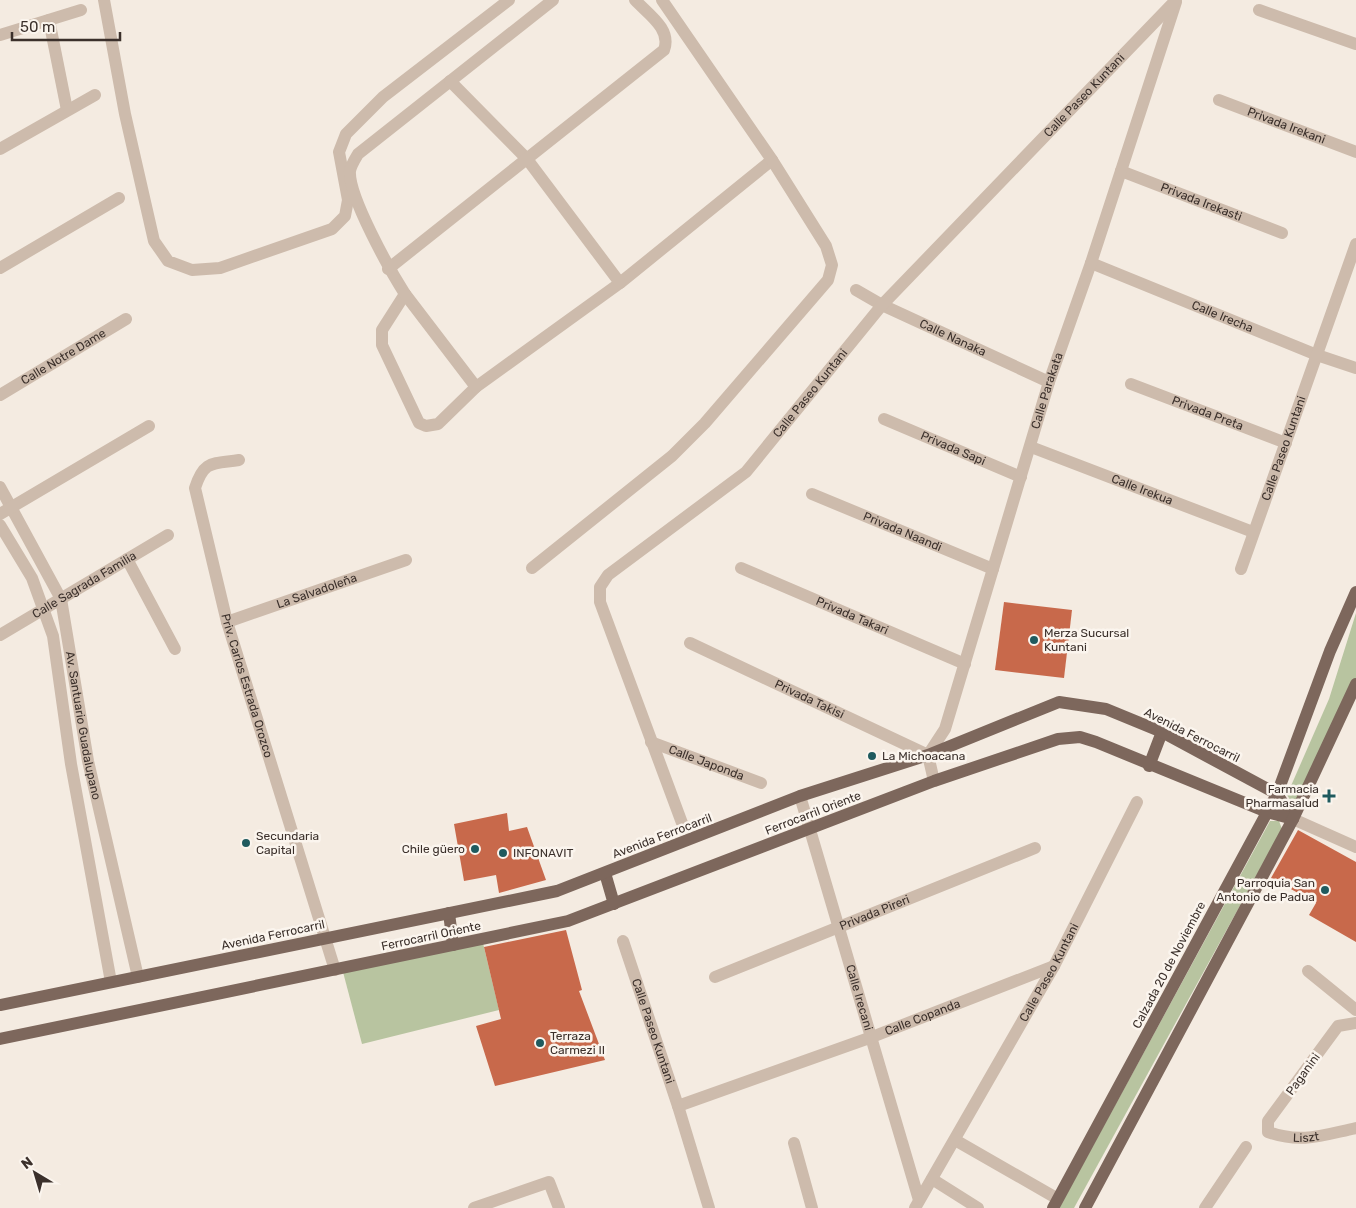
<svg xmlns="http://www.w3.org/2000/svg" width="1356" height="1208" font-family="Rubik,sans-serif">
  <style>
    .green { fill: #b8c4a0 }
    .building { fill: #c8694b }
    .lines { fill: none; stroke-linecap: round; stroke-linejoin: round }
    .minor { stroke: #cdbbac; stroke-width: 12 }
    .major { stroke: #7d675c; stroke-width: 12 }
    .poi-dot { fill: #1f5a5e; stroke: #fbf5ee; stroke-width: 2 }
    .labels { text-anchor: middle; stroke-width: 5; stroke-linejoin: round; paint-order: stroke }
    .street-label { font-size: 12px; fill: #3b302b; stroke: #fbf5ee }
    .poi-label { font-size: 12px; fill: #3b302b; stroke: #fbf5ee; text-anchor: start }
  </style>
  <rect width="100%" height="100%" fill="#f4ebe1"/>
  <g class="green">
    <polygon points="1356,613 1356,678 1299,798 1291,801 1287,795 1329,699"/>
    <polygon points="1270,821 1279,821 1282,829 1074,1208 1059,1208"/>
    <polygon points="483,943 499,1010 362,1044 343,972"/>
  </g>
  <g class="building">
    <polygon points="1004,602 1072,610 1064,678 995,670"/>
    <polygon points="507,813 509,831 527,827 546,880 499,893 496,875 464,881 454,824"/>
    <polygon points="1298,830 1356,862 1356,942 1309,915 1316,903 1271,878"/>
    <polygon points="566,930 582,990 579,991 605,1060 495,1086 476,1026 501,1019 484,947"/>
  </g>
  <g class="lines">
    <g class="minor">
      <polyline points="104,0 125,114 154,241 168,261 192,270 220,268 332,229 345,216 348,200 339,152 346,134 383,97 509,0"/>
      <path d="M 553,0 L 358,154 C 355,159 351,165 350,171 C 348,196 391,272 405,294 L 382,330 L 382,345 L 419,423 L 426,426 L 438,424 L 476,387 L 620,283 L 772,160"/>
      <polyline points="1259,10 1356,44"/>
      <polyline points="49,20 67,110"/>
      <polyline points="0,35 81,10"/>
      <polyline points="450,81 527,159 620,283"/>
      <path id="s1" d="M 1219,100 L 1356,152"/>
      <polyline points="0,149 95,95"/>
      <path id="s2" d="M 1121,171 L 1282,233"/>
      <path id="s3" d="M 1091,263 L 1317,355 L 1356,368"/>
      <polyline points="0,268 119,198"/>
      <path d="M 388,269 L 664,50 C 672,29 648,14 635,0"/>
      <path id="s4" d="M 856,290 L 882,305 L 1049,382"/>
      <polyline points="405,294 476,387"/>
      <path id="s5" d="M 1131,384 L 1286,443"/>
      <path id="s6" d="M 0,395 L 126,319"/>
      <path id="s7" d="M 884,419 L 1021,477"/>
      <path id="s8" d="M 1031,447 L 1253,532"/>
      <path id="s9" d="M 239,460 C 212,464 204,460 195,488 L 227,622 L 335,970"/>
      <path id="s10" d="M 0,487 L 61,599 L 88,761 L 138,977"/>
      <path id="s11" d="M 812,494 L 993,569"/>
      <polyline points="0,514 149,426"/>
      <polyline points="0,525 32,578 53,636 71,764 111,982"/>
      <polyline points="127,559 175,649"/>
      <polyline points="532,568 672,456 705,423 828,280 832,265 826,246 772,160 662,0"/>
      <path id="s12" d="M 741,568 L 965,664"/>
      <path id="s13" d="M 1241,569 L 1356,244"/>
      <path id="s14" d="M 227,622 L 406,560"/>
      <path id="s15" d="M 0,635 L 168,535"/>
      <path id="s16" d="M 690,643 L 928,755"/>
      <path id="s17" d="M 651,742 L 761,783"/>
      <path id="s18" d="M 934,781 L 928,755 L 945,729 L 1049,382 L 1091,263 L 1176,2"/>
      <path id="s19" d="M 800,796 L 919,1200"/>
      <polyline points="1293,819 1356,847"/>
      <path id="s20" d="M 682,823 L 600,602 L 600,587 L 608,575 L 746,472 L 882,305 L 1176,0"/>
      <path id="s21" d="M 623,941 L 678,1106 L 709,1208"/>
      <polyline points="1308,971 1356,1010"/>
      <path id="s22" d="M 715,977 L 1035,848"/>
      <path id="s23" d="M 1356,1023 L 1338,1026 L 1268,1121 L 1268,1132 C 1301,1144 1323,1135 1356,1128"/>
      <path id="s24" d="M 678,1106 L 872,1037 L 1054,966"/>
      <polyline points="955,1140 1058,1199"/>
      <polyline points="794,1143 812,1208"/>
      <polyline points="932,1179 978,1208"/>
      <polyline points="474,1208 549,1182 559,1208"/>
      <path id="s25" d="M 915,1208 L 1054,966 L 1137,802"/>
      <polyline points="1205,1208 1246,1147"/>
    </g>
    <g class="major">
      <polyline points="1149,766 1162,732"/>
      <polyline points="605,873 614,904"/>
      <polyline points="449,913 453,945"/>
      <polyline points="0,1005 557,891 800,796 928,755 1059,702 1106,709 1162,732 1277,794 1293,819"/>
      <polyline points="0,1039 568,921 934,781 1058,739 1080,737 1096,742 1267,812 1293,819"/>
      <polyline points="1053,1208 1277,794 1330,651 1356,592"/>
      <polyline points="1085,1208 1293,819 1356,684"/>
    </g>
  </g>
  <g class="poi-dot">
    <circle cx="1034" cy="640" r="5"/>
    <circle cx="872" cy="756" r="5"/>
    <path d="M1326.5 788.5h5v5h5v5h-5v5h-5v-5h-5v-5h5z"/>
    <circle cx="246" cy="843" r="5"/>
    <circle cx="475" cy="849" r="5"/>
    <circle cx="503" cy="853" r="5"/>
    <circle cx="1325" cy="890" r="5"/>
    <circle cx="540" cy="1043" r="5"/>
  </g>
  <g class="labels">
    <g class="street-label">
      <text dy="4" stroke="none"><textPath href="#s20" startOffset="944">Calle Paseo Kuntani</textPath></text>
      <text dy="4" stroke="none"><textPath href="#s1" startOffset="72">Privada Irekani</textPath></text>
      <text dy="4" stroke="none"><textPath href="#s2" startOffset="86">Privada Irekasti</textPath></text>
      <text dy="4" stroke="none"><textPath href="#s3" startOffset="142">Calle Irecha</textPath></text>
      <text dy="4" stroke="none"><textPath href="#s4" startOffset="108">Calle Nanaka</textPath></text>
      <text dy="4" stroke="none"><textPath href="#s6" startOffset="74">Calle Notre Dame</textPath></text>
      <text dy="4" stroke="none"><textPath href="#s18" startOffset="411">Calle Parakata</textPath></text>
      <text dy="4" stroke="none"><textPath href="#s20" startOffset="539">Calle Paseo Kuntani</textPath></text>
      <text dy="4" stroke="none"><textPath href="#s5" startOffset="82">Privada Preta</textPath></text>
      <text dy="4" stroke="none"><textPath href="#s7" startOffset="75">Privada Sapi</textPath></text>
      <text dy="4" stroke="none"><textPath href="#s13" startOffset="128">Calle Paseo Kuntani</textPath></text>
      <text dy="4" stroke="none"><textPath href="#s8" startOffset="119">Calle Irekua</textPath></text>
      <text dy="4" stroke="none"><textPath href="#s11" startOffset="98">Privada Naandi</textPath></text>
      <text dy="4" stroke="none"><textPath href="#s15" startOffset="98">Calle Sagrada Familia</textPath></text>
      <text dy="4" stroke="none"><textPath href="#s14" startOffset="95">La Salvadoleña</textPath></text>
      <text dy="4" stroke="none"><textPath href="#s12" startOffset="121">Privada Takari</textPath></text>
      <text dy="4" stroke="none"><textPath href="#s9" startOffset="262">Priv. Carlos Estrada Orozco</textPath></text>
      <text dy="4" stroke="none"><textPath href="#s16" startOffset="132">Privada Takisi</textPath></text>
      <text dy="4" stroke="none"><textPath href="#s10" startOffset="256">Av. Santuario Guadalupano</textPath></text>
      <text transform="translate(1192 735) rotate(27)" y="4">Avenida Ferrocarril</text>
      <text dy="4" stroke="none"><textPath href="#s17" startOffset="59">Calle Japonda</textPath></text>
      <text transform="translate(813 813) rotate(-21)" y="4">Ferrocarril Oriente</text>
      <text transform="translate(662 836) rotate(-21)" y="4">Avenida Ferrocarril</text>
      <text dy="4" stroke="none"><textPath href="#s22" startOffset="172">Privada Pireri</textPath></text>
      <text transform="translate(273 935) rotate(-12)" y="4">Avenida Ferrocarril</text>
      <text transform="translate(431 936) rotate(-12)" y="4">Ferrocarril Oriente</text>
      <text transform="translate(1169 965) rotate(-62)" y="4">Calzada 20 de Noviembre</text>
      <text dy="4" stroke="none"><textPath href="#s25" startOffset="271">Calle Paseo Kuntani</textPath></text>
      <text dy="4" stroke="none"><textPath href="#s19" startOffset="210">Calle Irecani</textPath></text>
      <text dy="4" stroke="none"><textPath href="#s24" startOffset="260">Calle Copanda</textPath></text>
      <text dy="4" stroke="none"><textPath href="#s21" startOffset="95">Calle Paseo Kuntani</textPath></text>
      <text transform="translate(1303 1074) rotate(-54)" y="4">Paganini</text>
      <text dy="4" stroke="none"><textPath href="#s23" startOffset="186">Liszt</textPath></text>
    </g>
    <g class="poi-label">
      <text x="1044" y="637">Merza Sucursal<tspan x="1044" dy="14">Kuntani</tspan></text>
      <text x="882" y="760">La Michoacana</text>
      <text x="1319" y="793" text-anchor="end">Farmacia<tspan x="1319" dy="14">Pharmasalud</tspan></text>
      <text x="256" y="840">Secundaria<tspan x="256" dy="14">Capital</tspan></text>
      <text x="465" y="853" text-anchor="end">Chile güero</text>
      <text x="513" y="857">INFONAVIT</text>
      <text x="1315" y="887" text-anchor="end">Parroquia San<tspan x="1315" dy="14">Antonio de Padua</tspan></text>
      <text x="550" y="1040">Terraza<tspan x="550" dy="14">Carmezi II</tspan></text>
    </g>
  </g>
  <g transform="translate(35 1173) rotate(322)" stroke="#fbf5ee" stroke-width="4" paint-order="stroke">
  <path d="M0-4L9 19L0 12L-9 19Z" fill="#3b302b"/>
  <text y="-8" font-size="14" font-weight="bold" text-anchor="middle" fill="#3b302b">N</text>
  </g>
  <path d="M12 32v8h108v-8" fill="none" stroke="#3b302b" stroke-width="2.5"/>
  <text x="20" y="32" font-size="15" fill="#3b302b" stroke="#fbf5ee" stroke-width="4" paint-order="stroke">50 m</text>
</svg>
